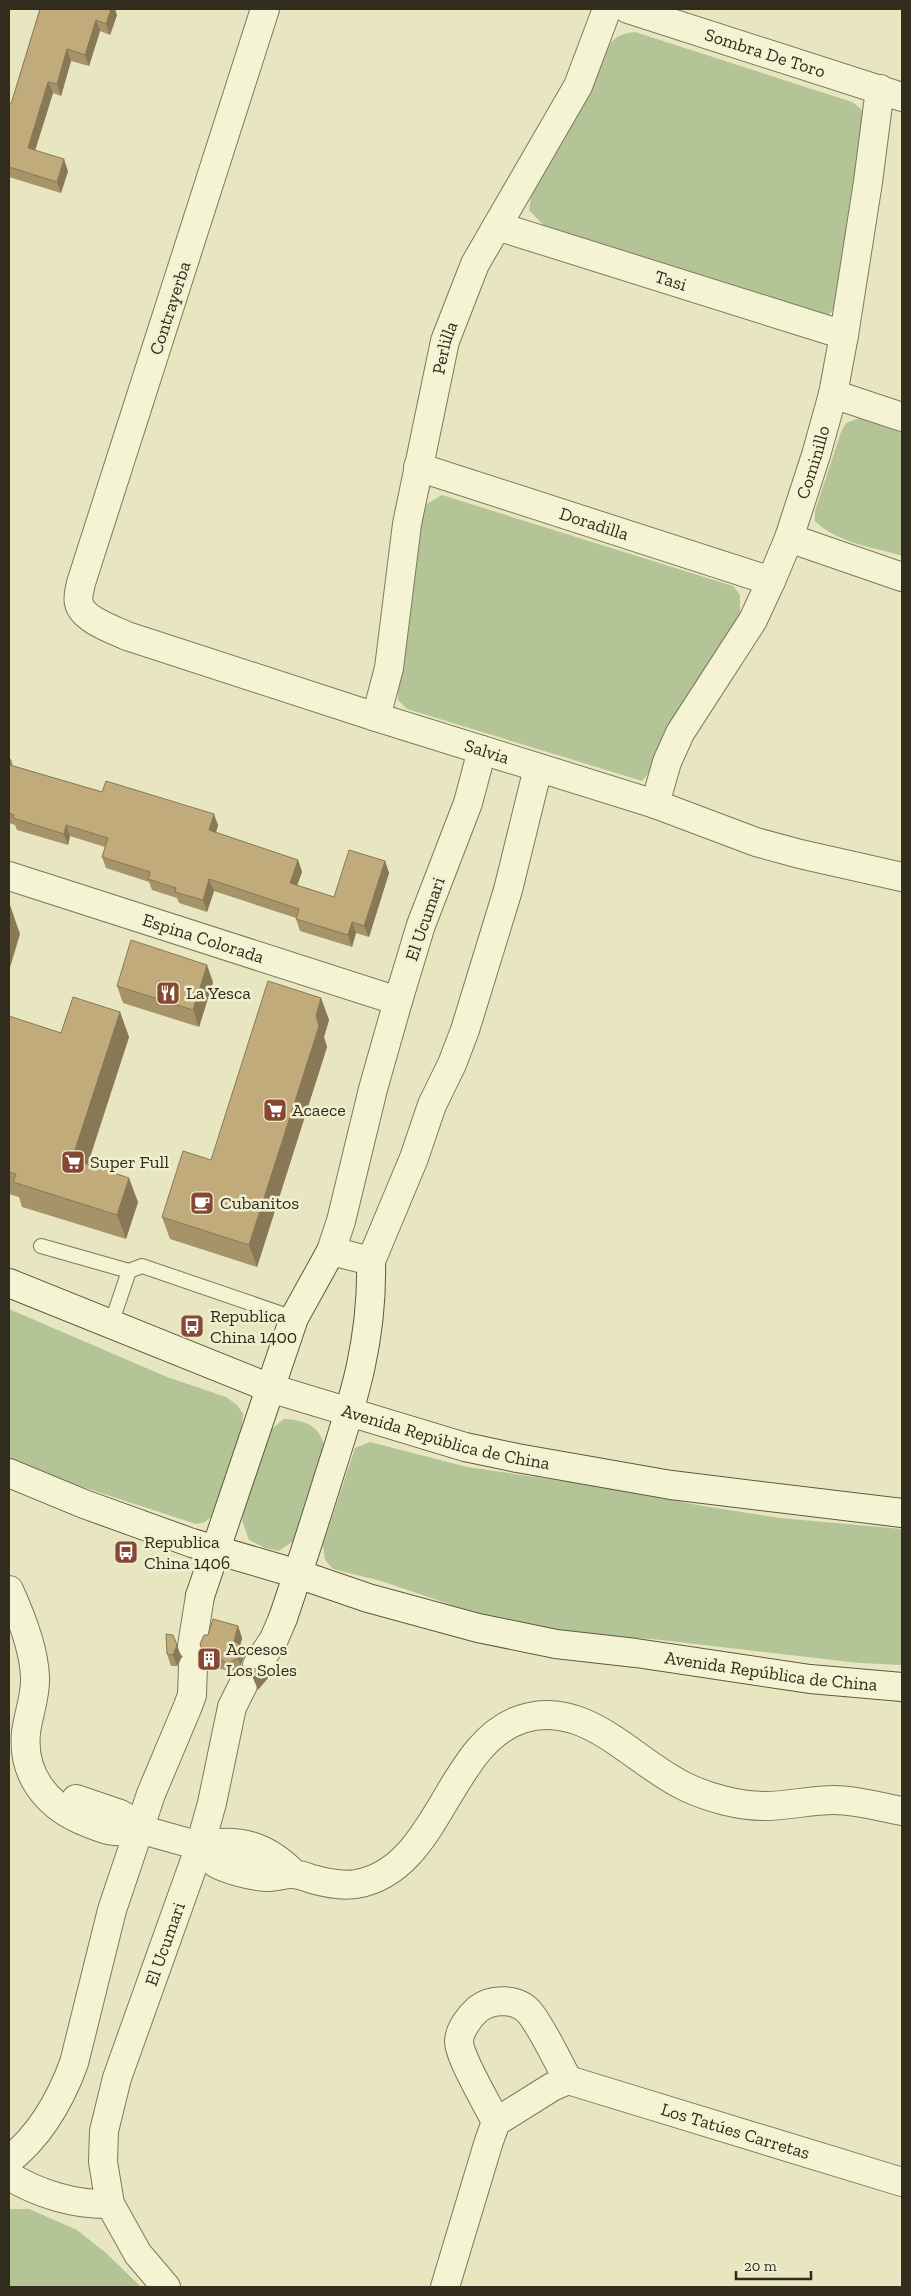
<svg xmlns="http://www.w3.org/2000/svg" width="911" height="2296" font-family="'Zilla Slab',serif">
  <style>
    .green { fill: #b3c497 }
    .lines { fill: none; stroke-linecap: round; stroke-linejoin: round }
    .lane-casing { stroke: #7f785b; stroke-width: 16 }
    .street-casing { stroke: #7f785b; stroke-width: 30 }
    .secondary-casing { stroke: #61593e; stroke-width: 30 }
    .lane { stroke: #f4f3d3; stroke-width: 14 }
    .street { stroke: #f4f3d3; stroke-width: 28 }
    .secondary { stroke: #f4f3d3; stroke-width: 28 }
    .wall { fill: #a7936a }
    .shaded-wall { fill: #887856 }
    .building { fill: #c2ab7b; stroke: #887856 }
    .labels { text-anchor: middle; stroke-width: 5; stroke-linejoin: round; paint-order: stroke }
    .street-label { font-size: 18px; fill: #312c1d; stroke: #f0efd0 }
    .poi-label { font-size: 18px; fill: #312c1d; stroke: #f0efd0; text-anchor: start }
  </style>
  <rect width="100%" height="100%" fill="#e8e6c1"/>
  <g class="green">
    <path d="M 635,32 L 852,102 L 861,109 L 864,117 L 837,305 L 827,317 L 545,227 L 529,210 L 531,197 L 603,54 C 612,39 617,34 635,32 Z"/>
    <path d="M 859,418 L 902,433 L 902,556 C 873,547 837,543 815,521 L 815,511 L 841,432 L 846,423 Z"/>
    <polygon points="442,495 733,586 740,595 740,613 680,712 651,770 642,781 407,709 398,700 398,690 416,530 425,505"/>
    <polygon points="9,1309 167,1377 226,1397 237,1405 243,1414 242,1428 222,1499 212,1516 205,1522 196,1524 55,1478 9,1458"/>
    <path d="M 284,1419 C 304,1420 319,1425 324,1445 L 295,1540 L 279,1551 L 265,1548 L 249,1540 L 242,1520 L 245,1508 L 269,1431 Z"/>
    <polygon points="370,1442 467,1467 603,1487 703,1506 780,1518 902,1529 902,1665 859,1663 652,1639 574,1636 496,1620 381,1581 333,1569 325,1560 323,1545 355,1448"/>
    <polygon points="9,2209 29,2209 77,2230 106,2253 141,2287 9,2287"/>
  </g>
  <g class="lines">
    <g class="lane-casing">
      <g id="lane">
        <polyline points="41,1246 129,1271"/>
        <polyline points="111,1324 129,1271 142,1266 294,1318"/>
      </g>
    </g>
    <g class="street-casing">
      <g id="street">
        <path id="s1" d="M 265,9 L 81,583 C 80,589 77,597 79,603 C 82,619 114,630 127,636 L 376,717 L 655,804 L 756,842 L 800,854 L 902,877"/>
        <path id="s2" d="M 628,9 L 902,97"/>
        <path id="s3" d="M 497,226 L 844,335"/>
        <polyline points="833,394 902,417"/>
        <path id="s4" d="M 418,467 L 771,581"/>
        <polyline points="789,538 902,577"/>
        <path id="s5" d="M 376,717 L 389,668 L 407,524 L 445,341 L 475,264 L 578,86 L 607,9"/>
        <polyline points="482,750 468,803 421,925 398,1001 373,1089 341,1221 331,1251 371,1261 414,1158 432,1105 452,1064 465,1030 508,890 538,768"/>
        <path id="s6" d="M 655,804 L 667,762 L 680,733 L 753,620 L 771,581 L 789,538 L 816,455 L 833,394 L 844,335 L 868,182 L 880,89"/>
        <path id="s7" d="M 9,876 L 398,1001"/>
        <path d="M 9,1590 C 21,1616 34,1648 35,1677 C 36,1697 28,1714 26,1733 C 22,1773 45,1804 81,1820 C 102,1829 115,1835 139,1829"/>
        <polyline points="192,1646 200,1596"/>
        <polyline points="257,1665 274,1639 283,1618"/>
        <polyline points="76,1799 120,1814 127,1818 139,1829 200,1846"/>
        <path d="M 294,1874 C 267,1846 238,1837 200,1846 C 205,1851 209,1857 214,1862 C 222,1869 256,1877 268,1877 C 276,1877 284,1874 292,1874 C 299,1874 306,1877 312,1879 C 326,1883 342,1886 356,1884 C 440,1870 447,1743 522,1719 C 586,1698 634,1763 686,1787 C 709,1798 739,1806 765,1806 C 788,1806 811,1800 834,1800 C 857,1800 880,1807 902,1811"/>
        <path id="s8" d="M 568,2080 L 902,2182"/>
        <path d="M 496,2122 C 488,2105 460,2059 459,2042 C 459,2030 470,2016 478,2009 C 492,1998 518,1998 530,2013 C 544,2031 557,2060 568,2080"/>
        <path d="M 9,2160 C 41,2135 60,2101 74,2063 L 112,1910 L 151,1794 L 188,1706 L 192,1695 L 193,1666"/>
        <path d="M 9,2176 C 39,2194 75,2205 110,2204"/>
        <path id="s9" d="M 166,2287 L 138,2254 L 110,2204 L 103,2162 L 104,2131 L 117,2078 L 200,1846 L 212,1803 L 232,1707 L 243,1685"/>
        <polyline points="445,2287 489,2141 496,2122 552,2087 568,2080"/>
      </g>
    </g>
    <g class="secondary-casing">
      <g id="secondary">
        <path id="s10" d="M 9,1283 L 270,1388 L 465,1447 L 517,1458 L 671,1485 L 902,1513"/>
        <path id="s11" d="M 9,1473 L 84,1504 L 192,1543 L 298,1574 L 368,1598 L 478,1628 L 556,1644 L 636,1653 L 810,1679 L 902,1687"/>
        <polyline points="200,1596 294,1318 331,1251"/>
        <path d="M 283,1618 C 299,1571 314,1524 329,1476 C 353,1401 373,1342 371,1261"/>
      </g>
    </g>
    <use href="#lane" class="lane"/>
    <use href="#street" class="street"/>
    <use href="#secondary" class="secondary"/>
  </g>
  <g class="wall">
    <polygon points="40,9 117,15 110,35 100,31 89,66 71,61 61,96 53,93 35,151 68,171 61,193 9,177 9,104 11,104"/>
    <polygon points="9,759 11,760 13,766 218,825 216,833 298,860 302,872 297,885 334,897 385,861 389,873 369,937 356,933 352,947 300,931 296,919 296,918 214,891 207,912 179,903 177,898 152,890 149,882 106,868 102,857 105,847 70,836 68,845 17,830 15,825 9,823"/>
    <polygon points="213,982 199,1027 123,1003 117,986"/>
    <polygon points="321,998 329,1020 324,1037 327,1047 257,1267 170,1239 162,1217 211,1160"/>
    <polygon points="120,1012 129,1037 88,1164 138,1202 126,1239 22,1207 19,1197 9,1194 9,1016 61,1033"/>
    <polygon points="238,1626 242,1638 240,1646 244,1656 241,1664 242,1669 231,1675 225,1670 209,1666 200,1644 208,1635"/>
    <polygon points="166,1634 181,1657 177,1666 171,1666 167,1654"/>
  </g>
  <g class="shaded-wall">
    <polygon points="111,9 115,9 117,15 110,35 106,24"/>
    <polygon points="96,20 100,31 89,66 85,55"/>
    <polygon points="67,49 71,61 61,96 57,84"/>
    <polygon points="48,82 53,93 32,160 28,148"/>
    <polygon points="64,159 68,171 61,193 57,182"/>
    <polygon points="214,814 218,825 213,842 209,830"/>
    <polygon points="66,825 70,836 68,845 64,834"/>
    <polygon points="298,860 302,872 294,894 290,883"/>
    <polygon points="385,861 389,873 369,937 364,926"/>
    <polygon points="209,879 214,891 207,912 203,900"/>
    <polygon points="10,905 20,934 9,971 9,908"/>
    <polygon points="352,922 356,933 352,947 348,935"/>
    <polygon points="207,965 213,982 199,1027 193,1010"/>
    <polygon points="321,998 329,1020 324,1037 327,1047 257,1267 249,1245"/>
    <polygon points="120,1012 129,1037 81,1184 72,1159"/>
    <polygon points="129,1178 138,1202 126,1239 117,1215"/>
    <polygon points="238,1626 242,1638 240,1646 244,1656 241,1664 242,1669 238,1658 234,1641"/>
    <polygon points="177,1645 181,1657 177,1666 173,1655"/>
    <polygon points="265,1666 269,1677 258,1690 253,1678"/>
  </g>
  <g class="building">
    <polygon points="40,9 111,9 106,24 96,20 85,55 67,49 57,84 48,82 28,148 64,159 57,182 9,167 9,104 11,104"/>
    <polygon points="9,759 11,760 10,765 102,792 106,781 214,814 209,830 298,860 290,883 334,897 349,850 385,861 364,926 352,922 348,935 296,919 299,909 209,879 203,900 175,892 176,888 148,879 150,872 102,857 108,838 66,825 64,834 13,818 14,815 9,813"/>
    <polygon points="131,940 207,965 193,1010 117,986"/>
    <polygon points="268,981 321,998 316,1016 319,1026 249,1245 162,1217 183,1151 211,1160"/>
    <polygon points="73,997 120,1012 72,1159 129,1178 117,1215 13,1182 16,1174 9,1172 9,1016 61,1033"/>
    <polygon points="213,1619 238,1626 234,1641 240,1645 237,1652 238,1658 227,1664 221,1659 204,1655 200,1644 204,1635 208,1635"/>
    <polygon points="166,1634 173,1635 177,1645 173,1655 167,1654"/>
    <polygon points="265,1666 253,1678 253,1669"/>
  </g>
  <defs>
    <g id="restaurant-square" transform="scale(1.25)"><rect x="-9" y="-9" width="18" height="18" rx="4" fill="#874732" stroke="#f0efd0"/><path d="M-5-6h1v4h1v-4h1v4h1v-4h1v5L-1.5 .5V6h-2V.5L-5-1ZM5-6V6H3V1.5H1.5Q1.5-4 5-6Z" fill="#fff"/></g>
    <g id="supermarket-square" transform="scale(1.25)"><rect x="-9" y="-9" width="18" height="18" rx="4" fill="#874732" stroke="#f0efd0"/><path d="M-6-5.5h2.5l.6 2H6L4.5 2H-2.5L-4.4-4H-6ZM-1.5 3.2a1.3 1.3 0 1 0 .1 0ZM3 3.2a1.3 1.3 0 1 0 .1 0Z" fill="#fff"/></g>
    <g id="cafe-square" transform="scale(1.25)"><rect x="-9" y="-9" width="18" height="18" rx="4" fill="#874732" stroke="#f0efd0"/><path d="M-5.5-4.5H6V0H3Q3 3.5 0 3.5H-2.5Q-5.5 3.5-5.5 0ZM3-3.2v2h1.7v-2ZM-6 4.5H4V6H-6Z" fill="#fff"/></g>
    <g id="bus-square" transform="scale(1.25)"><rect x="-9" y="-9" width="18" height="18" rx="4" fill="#874732" stroke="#f0efd0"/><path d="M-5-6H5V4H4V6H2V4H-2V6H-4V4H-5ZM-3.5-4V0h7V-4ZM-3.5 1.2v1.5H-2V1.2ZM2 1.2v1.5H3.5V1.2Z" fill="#fff"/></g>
    <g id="building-square" transform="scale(1.25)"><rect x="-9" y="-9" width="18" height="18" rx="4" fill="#874732" stroke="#f0efd0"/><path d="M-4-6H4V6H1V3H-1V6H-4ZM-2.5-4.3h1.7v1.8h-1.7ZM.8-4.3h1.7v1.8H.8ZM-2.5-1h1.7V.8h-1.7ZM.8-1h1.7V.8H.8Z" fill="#fff"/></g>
  </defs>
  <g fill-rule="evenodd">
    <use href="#restaurant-square" x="168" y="993"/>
    <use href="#supermarket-square" x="275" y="1110"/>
    <use href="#supermarket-square" x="73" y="1162"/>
    <use href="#cafe-square" x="202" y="1203"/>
    <use href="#bus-square" x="192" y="1326"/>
    <use href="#bus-square" x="126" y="1552"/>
    <use href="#building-square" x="209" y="1659"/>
  </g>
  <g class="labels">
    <g class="street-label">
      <text dy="6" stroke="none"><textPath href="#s2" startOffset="144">Sombra De Toro</textPath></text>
      <text dy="6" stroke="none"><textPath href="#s3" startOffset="182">Tasi</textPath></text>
      <text transform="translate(170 308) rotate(-72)" y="6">Contrayerba</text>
      <text dy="6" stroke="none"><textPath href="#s5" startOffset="376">Perlilla</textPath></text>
      <text dy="6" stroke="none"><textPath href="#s6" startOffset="379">Cominillo</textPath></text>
      <text dy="6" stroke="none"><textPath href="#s4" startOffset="185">Doradilla</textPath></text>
      <text dy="6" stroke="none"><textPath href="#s1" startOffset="1061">Salvia</textPath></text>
      <text transform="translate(425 919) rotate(-71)" y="6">El Ucumari</text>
      <text dy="6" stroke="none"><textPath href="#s7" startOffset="204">Espina Colorada</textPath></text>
      <text dy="6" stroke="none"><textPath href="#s10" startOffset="464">Avenida República de China</textPath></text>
      <text dy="6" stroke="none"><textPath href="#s11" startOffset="791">Avenida República de China</textPath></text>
      <text dy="6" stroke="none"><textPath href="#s9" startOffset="371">El Ucumari</textPath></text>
      <text dy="6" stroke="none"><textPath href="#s8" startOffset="175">Los Tatúes Carretas</textPath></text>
    </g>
    <g class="poi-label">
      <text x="186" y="999">La Yesca</text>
      <text x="292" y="1116">Acaece</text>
      <text x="90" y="1168">Super Full</text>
      <text x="220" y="1209">Cubanitos</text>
      <text x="210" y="1322">Republica<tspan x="210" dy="21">China 1400</tspan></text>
      <text x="144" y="1548">Republica<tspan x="144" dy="21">China 1406</tspan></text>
      <text x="226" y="1655">Accesos<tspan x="226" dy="21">Los Soles</tspan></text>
    </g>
  </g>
  <rect width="911" height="2296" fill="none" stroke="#312c1d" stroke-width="20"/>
  <path d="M736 2271v8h75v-8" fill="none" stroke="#312c1d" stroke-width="2.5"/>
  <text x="744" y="2271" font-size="15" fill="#312c1d" stroke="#f0efd0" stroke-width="4" paint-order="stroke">20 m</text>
</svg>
